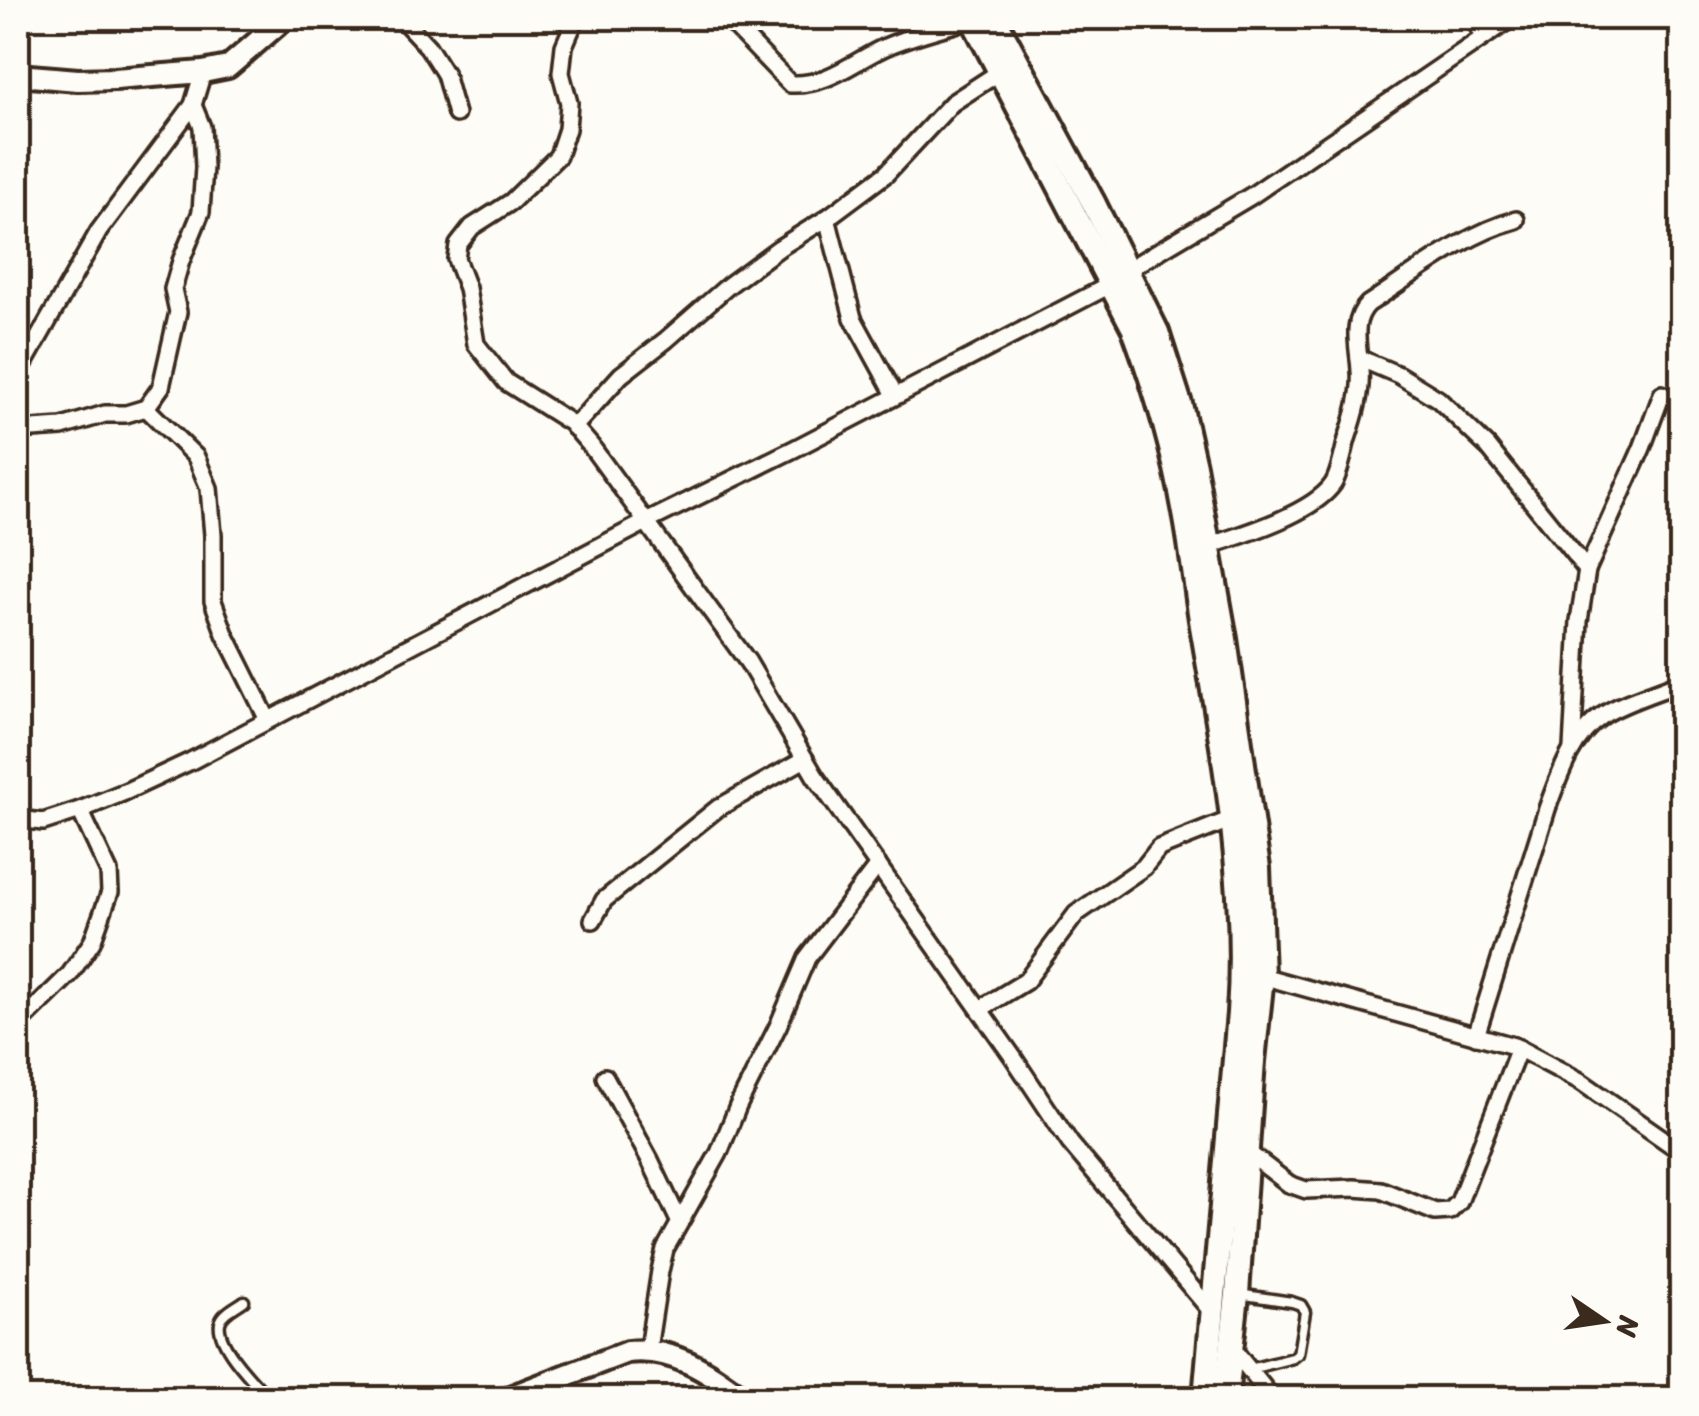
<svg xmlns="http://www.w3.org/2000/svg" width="1699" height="1416" font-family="Sriracha,sans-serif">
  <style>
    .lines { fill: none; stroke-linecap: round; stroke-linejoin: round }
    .service-casing { stroke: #3b2a1e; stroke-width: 15 }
    .minor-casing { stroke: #3b2a1e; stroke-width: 22 }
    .tertiary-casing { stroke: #3b2a1e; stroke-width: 28 }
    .secondary-casing { stroke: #3b2a1e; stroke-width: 30 }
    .service { stroke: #fdfcf7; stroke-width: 8 }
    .minor { stroke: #fdfcf7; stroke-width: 15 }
    .tertiary { stroke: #fdfcf7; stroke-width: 20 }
    .secondary { stroke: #fdfcf7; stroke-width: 22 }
  </style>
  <rect width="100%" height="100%" fill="#fdfcf7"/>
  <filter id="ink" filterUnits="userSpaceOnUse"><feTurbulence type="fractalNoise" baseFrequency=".01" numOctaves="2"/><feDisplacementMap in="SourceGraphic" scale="20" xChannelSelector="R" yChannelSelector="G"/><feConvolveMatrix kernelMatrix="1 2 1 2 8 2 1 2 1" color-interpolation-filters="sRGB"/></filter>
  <g filter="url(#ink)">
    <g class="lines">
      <g class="service-casing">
        <g id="service">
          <polyline points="1238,1294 1292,1302 1301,1305 1305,1312 1298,1354 1293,1358 1250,1369"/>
          <path d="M 244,1301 C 236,1307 222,1313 220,1323 C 216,1345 255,1383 269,1398"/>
        </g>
      </g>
      <g class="minor-casing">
        <g id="minor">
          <polyline points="401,18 428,47 445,74 456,114"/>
          <polyline points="576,18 564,46 561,73 569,103 567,129 558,156 511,202 472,227 458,245 456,259 467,288 476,344 506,382 571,423 591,446 748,662 815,776 1013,1057 1070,1143 1211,1311"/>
          <path d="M 727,18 L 790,84 C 827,86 851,63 883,48 C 911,35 943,28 973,19"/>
          <polyline points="1472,18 1485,36"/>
          <polyline points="827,218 853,318 895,395"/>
          <polyline points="1127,270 1251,196 1512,18"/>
          <polyline points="1359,358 1399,375 1438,399 1488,447 1587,570"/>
          <polyline points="18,374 99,231 193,105 203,72"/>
          <polyline points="146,408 196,457 209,488 213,535 213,601 225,634 268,720"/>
          <polyline points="574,427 621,375 666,340 729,285 779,248 827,218 886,174 952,103 1001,71"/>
          <polyline points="18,430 62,427 105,414 126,414 146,408 161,387 178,312 173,289 181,261 201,212 204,167 202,127 193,105"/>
          <path d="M 1208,546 C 1242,535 1312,514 1333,484 C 1340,473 1343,453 1347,439 C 1354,418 1362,393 1360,371 C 1359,347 1350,322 1368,304 C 1413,275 1464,234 1516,220"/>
          <polyline points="1572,748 1579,621 1587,570 1642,448 1662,394"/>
          <polyline points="18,819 43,822 80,810 127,791 191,761 646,522 794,449 1110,285"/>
          <polyline points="593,920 604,900 718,808 805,759"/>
          <polyline points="1262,976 1514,1046 1580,1081 1682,1152"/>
          <polyline points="980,1009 1026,981 1076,914 1144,867 1159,848 1232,819"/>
          <polyline points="18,1025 70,974 92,942 110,892 109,872 80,810"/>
          <path d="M 1476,1036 L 1547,809 C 1559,776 1572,736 1602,716 C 1620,703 1660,691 1682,682"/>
          <polyline points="605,1077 650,1160 679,1221"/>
          <polyline points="1246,1151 1289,1184 1306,1190 1354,1188 1381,1190 1435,1212 1450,1211 1459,1202 1519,1048"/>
          <polyline points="1231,1347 1272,1398"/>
          <polyline points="648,1349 660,1271 665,1249 719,1153 738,1106 778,1026 807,958 878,865"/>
        </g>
      </g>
      <g class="tertiary-casing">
        <g id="tertiary">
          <polyline points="18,75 78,80 115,79 203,72 228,67 285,18"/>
          <path d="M 507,1398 L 627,1352 C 671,1346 710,1372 743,1398"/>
        </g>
      </g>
      <g class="secondary-casing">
        <g id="secondary">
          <path d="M 972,18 L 1134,329 C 1156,389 1174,450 1185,513 C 1192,550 1196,588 1202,626 C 1224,753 1248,884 1239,1013 L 1205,1398"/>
          <polyline points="994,18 1094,204 1157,332 1180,404 1194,466 1225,639 1258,868 1262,976 1253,1061 1237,1294 1226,1398"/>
        </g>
      </g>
      <use href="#service" class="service"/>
      <use href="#minor" class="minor"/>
      <use href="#tertiary" class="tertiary"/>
      <use href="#secondary" class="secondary"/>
    </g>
  </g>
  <rect width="1699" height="1416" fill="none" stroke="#fdfcf7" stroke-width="60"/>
  <rect x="30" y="30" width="1639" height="1356" fill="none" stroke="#3b2a1e" stroke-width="4" filter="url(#ink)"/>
  <g transform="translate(1604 1321) rotate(103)" stroke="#fdfcf7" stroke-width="8" paint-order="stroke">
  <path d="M0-8L18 38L0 25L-18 38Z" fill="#3b2a1e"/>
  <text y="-15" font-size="28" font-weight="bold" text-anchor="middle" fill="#3b2a1e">N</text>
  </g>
</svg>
